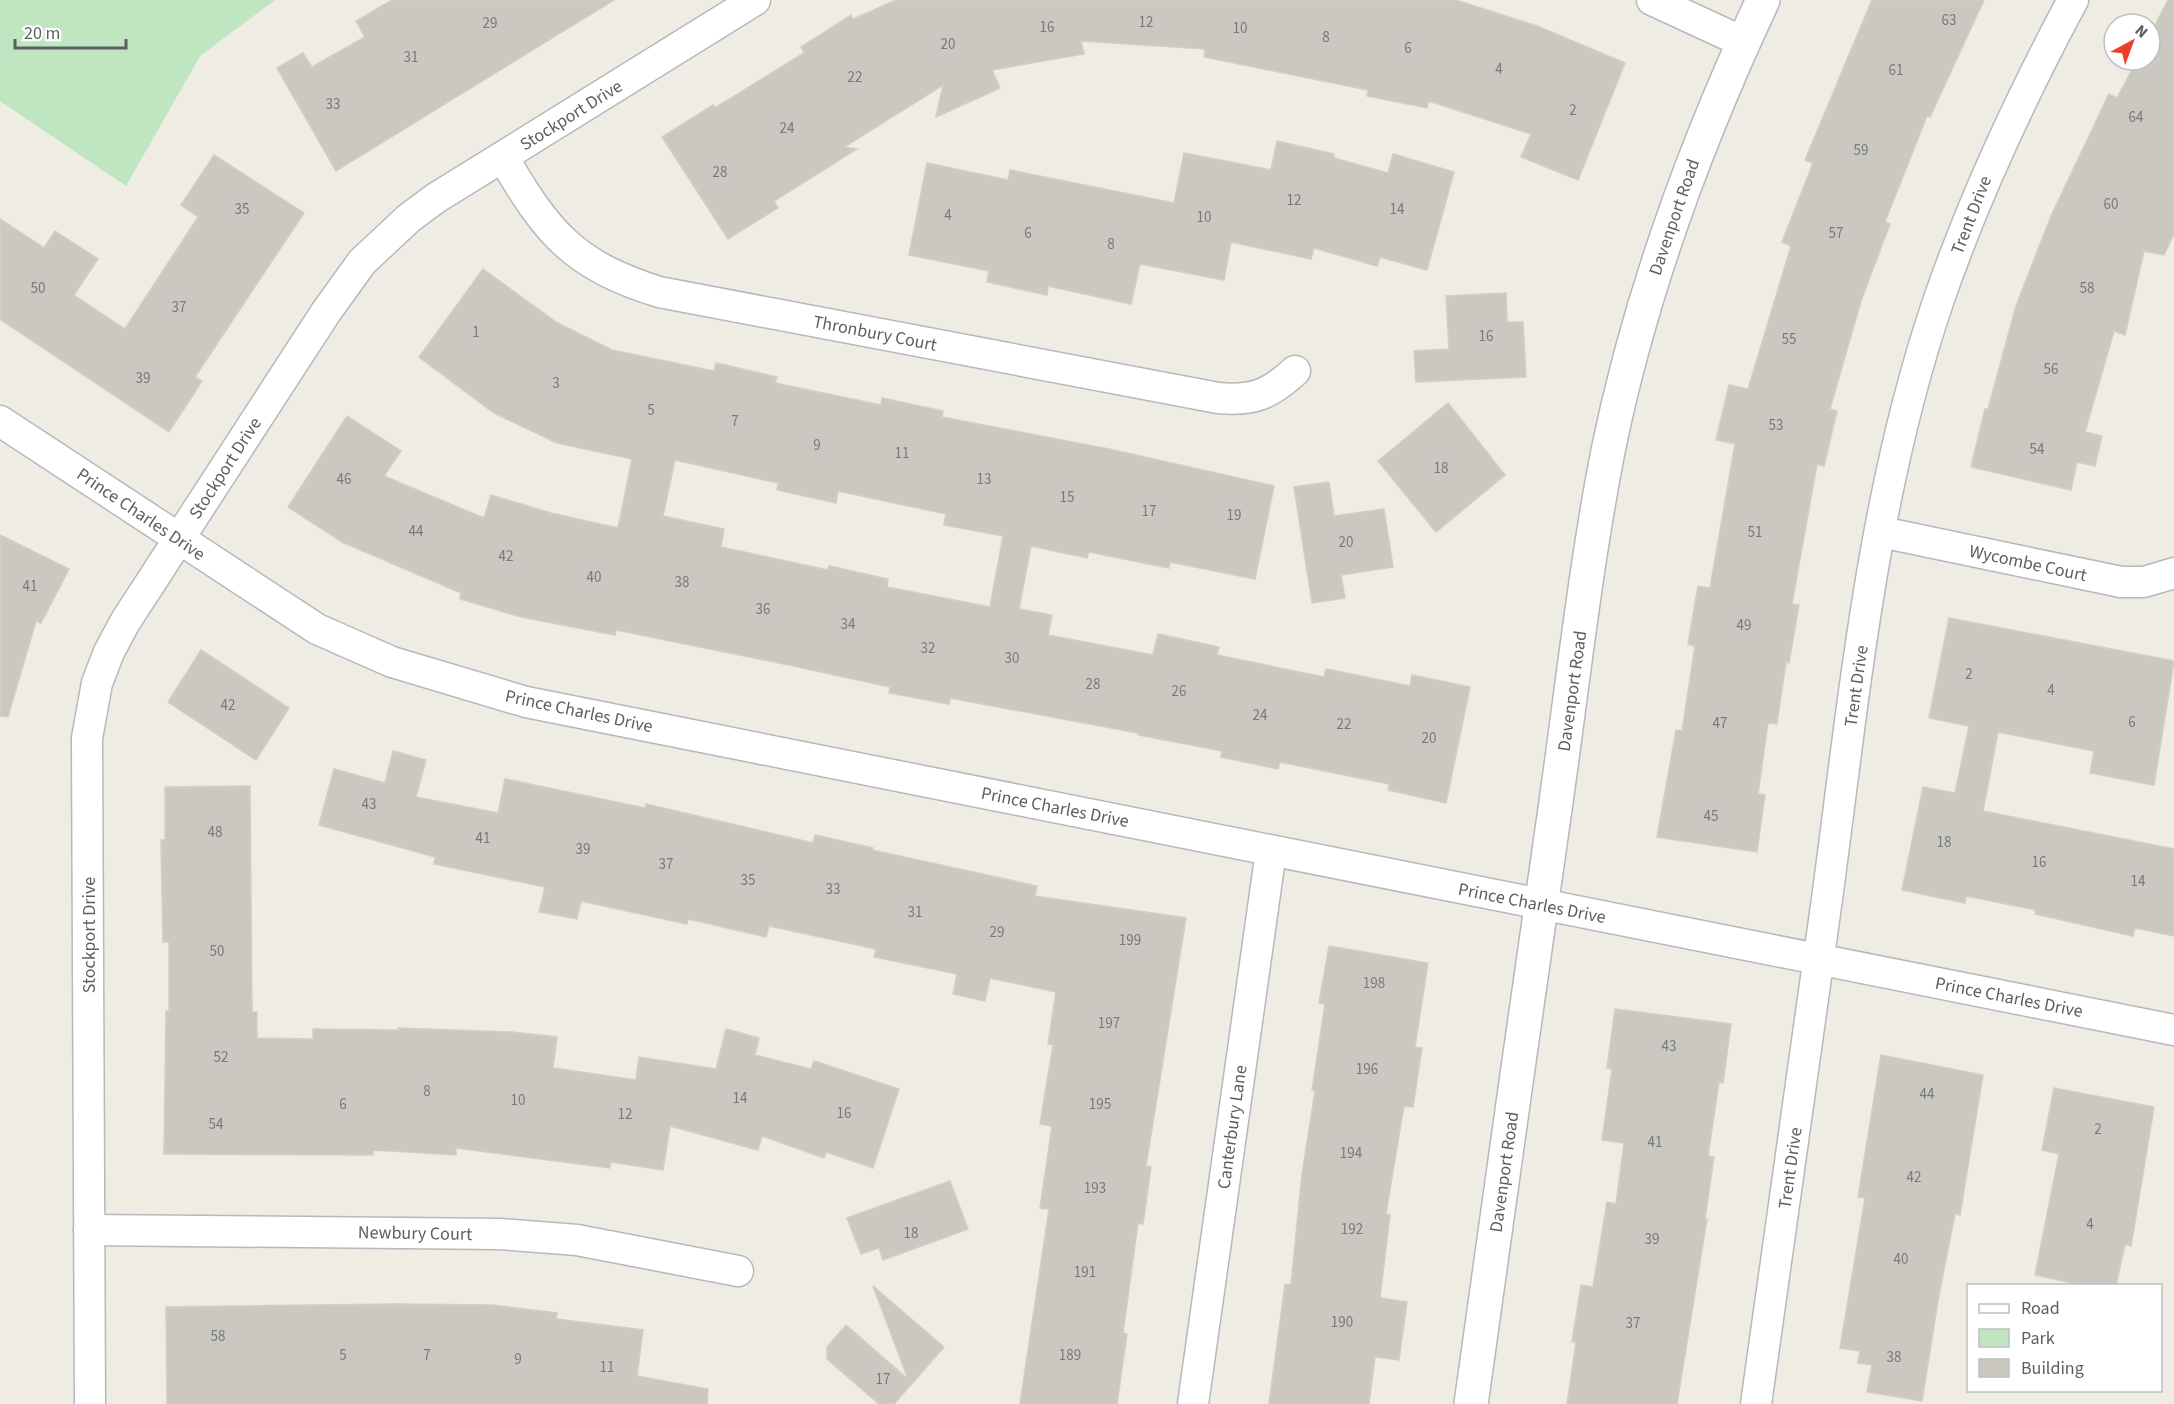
<svg xmlns="http://www.w3.org/2000/svg" width="2174" height="1404" font-family="'Source Sans 3',sans-serif">
  <style>
    .green { fill: #bfe6c0 }
    .building { fill: #cbc8c2; stroke: #d3cec1; stroke-width: 1.5; fill-rule: evenodd }
    .lines { fill: none; stroke-linecap: round; stroke-linejoin: round }
    .minor-casing { stroke: #b5b8bd; stroke-width: 33 }
    .tertiary-casing { stroke: #b5b8bd; stroke-width: 36 }
    .minor { stroke: #fff; stroke-width: 30 }
    .tertiary { stroke: #fff; stroke-width: 33 }
    .labels { text-anchor: middle; stroke-width: 4.5; stroke-linejoin: round; paint-order: stroke }
    .number-label { font-size: 15px; fill: #77797c }
    .street-label { font-size: 18px; fill: #5b5f64; stroke: #fff }
  </style>
  <rect width="100%" height="100%" fill="#eeece3"/>
  <polygon class="green" points="0,0 275,0 200,56 126,186 0,101"/>
  <g class="building">
    <polygon points="392,0 614,0 336,171 277,68 303,53 312,67 365,37 356,21"/>
    <polygon points="896,0 1456,0 1537,26 1625,63 1578,180 1521,157 1531,134 1429,101 1427,108 1367,96 1368,90 1204,57 1205,49 1081,41 1084,54 992,70 1000,88 936,117 943,85 844,147 857,149 774,201 778,208 728,239 662,137 713,105 715,108 804,53 801,47 851,15 853,19"/>
    <polygon points="1872,0 1984,0 1930,117 1927,116 1885,222 1890,224 1861,301 1830,409 1837,411 1824,466 1817,464 1792,604 1799,605 1789,663 1786,662 1777,724 1768,723 1758,794 1765,795 1757,852 1657,837 1676,730 1682,731 1695,646 1688,644 1698,586 1710,588 1735,444 1716,440 1729,385 1748,389 1791,246 1782,242 1813,163 1805,160"/>
    <polygon points="2168,0 2174,0 2174,234 2164,255 2144,251 2125,335 2114,331 2085,432 2102,436 2095,466 2077,462 2071,490 1971,467 1985,409 1988,409 2016,306 2051,216 2109,94 2117,98 2137,60 2150,60 2150,35"/>
    <polygon points="1277,141 1334,154 1334,158 1388,173 1393,154 1454,172 1427,270 1380,257 1377,266 1314,248 1311,259 1231,242 1224,280 1140,264 1131,304 1048,286 1047,295 987,282 989,271 909,255 927,163 1008,180 1010,170 1174,203 1184,153 1271,170"/>
    <polygon points="214,155 304,213 195,377 202,381 169,432 0,319 0,219 44,248 55,231 98,259 74,295 125,329 198,217 181,205"/>
    <path d="M 483,269 L 556,322 L 612,350 L 714,371 L 716,363 L 777,377 L 775,383 L 881,405 L 882,398 L 943,411 L 942,417 L 1109,449 L 1274,486 L 1255,579 L 1170,562 L 1169,568 L 1089,552 L 1087,558 L 1031,546 L 1019,609 L 1052,615 L 1048,635 L 1153,655 L 1158,634 L 1219,647 L 1217,655 L 1324,677 L 1326,669 L 1410,686 L 1412,675 L 1470,687 L 1446,803 L 1388,790 L 1389,784 L 1280,762 L 1278,769 L 1221,757 L 1222,751 L 1138,735 L 1138,733 L 950,698 L 949,704 L 889,693 L 890,687 L 784,664 L 616,630 L 615,635 L 521,617 L 460,599 L 461,593 L 342,542 L 288,507 L 347,416 L 401,451 L 384,476 L 484,518 L 491,495 L 551,513 L 618,528 L 632,459 L 557,443 L 494,413 L 419,357 ZM 675,460 L 778,483 L 777,490 L 836,503 L 838,491 L 946,514 L 944,525 L 1003,536 L 990,607 L 887,587 L 888,579 L 829,566 L 828,570 L 721,547 L 724,529 L 663,516 Z"/>
    <polygon points="1506,293 1507,322 1523,322 1526,377 1416,382 1414,351 1449,349 1446,296"/>
    <polygon points="1448,403 1505,475 1436,532 1378,461"/>
    <polygon points="1329,482 1334,516 1384,509 1393,567 1341,575 1345,598 1312,603 1294,487"/>
    <polygon points="0,535 69,569 41,623 36,621 8,717 0,716"/>
    <polygon points="1949,618 2174,661 2154,785 2090,773 2094,751 1998,732 1983,811 2174,849 2174,936 2135,928 2133,936 2035,914 2036,910 1966,896 1965,903 1902,890 1923,787 1955,793 1969,726 1929,718"/>
    <polygon points="201,650 289,708 256,760 168,702"/>
    <polygon points="393,751 426,760 416,797 498,813 505,779 645,808 646,804 813,843 815,835 873,848 872,850 1037,886 1035,896 1186,918 1146,1166 1151,1167 1143,1224 1138,1223 1123,1333 1127,1334 1117,1404 1020,1404 1049,1209 1040,1208 1052,1126 1040,1124 1053,1045 1048,1044 1056,992 990,978 985,1001 953,994 957,974 874,957 876,949 769,926 766,937 688,919 687,924 581,901 577,919 539,912 545,887 434,864 435,857 319,825 334,769 385,783"/>
    <polygon points="250,786 252,1012 257,1012 257,1038 313,1039 313,1029 398,1030 398,1028 512,1032 557,1037 553,1068 636,1080 639,1057 716,1069 726,1029 759,1038 755,1055 811,1069 814,1061 899,1089 873,1168 826,1152 824,1158 762,1136 758,1150 670,1126 663,1170 611,1162 610,1168 456,1148 456,1155 373,1150 373,1155 164,1154 166,1011 169,1011 169,942 163,942 161,840 165,840 165,787"/>
    <polygon points="1329,946 1428,963 1415,1047 1422,1048 1413,1107 1404,1106 1386,1214 1390,1215 1380,1298 1407,1302 1399,1360 1375,1357 1369,1404 1269,1404 1285,1284 1291,1285 1302,1174 1315,1091 1312,1090 1325,1004 1319,1003"/>
    <polygon points="1615,1009 1731,1024 1723,1083 1719,1082 1708,1156 1714,1157 1705,1219 1707,1219 1677,1404 1567,1404 1576,1342 1572,1342 1581,1285 1593,1287 1607,1202 1616,1204 1624,1143 1602,1140 1612,1069 1607,1068"/>
    <polygon points="1881,1055 1983,1075 1960,1215 1955,1214 1939,1295 1922,1401 1867,1392 1872,1365 1858,1363 1860,1351 1840,1348 1865,1198 1858,1197"/>
    <polygon points="2054,1088 2154,1107 2131,1246 2125,1244 2116,1286 2086,1286 2035,1275 2059,1154 2042,1150"/>
    <polygon points="950,1181 968,1229 883,1260 879,1248 861,1254 847,1218"/>
    <polygon points="873,1286 944,1347 894,1404 879,1404 827,1359 827,1347 846,1325 908,1379"/>
    <polygon points="397,1304 492,1305 557,1313 556,1319 643,1330 637,1376 708,1389 707,1404 167,1404 166,1307"/>
  </g>
  <g class="lines">
    <g class="minor-casing">
      <g id="minor">
        <polyline points="1652,0 1743,42"/>
        <path d="M 503,157 C 547,233 573,265 659,292 L 1218,398 C 1253,401 1269,395 1295,371"/>
        <polyline points="0,421 317,629 392,662 526,702 2174,1030"/>
        <polyline points="1881,532 2121,582 2144,582 2174,573"/>
        <polyline points="89,1230 500,1234 577,1240 738,1271"/>
        <polyline points="90,1404 87,738 97,683 109,652 125,622 326,312 362,262 409,218 436,198 755,0"/>
        <polyline points="1193,1404 1271,851"/>
        <path d="M 1756,1404 C 1780,1236 1804,1068 1827,899 C 1854,698 1873,491 1939,299 C 1975,195 2021,97 2073,0"/>
      </g>
    </g>
    <g class="tertiary-casing">
      <path id="tertiary" d="M 1471,1404 C 1499,1206 1526,1007 1555,809 C 1572,690 1585,569 1608,451 C 1640,294 1695,145 1763,0"/>
    </g>
    <use href="#minor" class="minor"/>
    <use href="#tertiary" class="tertiary"/>
  </g>
  <g class="labels">
    <g class="number-label">
      <text x="1949" y="25">63</text>
      <text x="1146" y="27">12</text>
      <text x="490" y="28">29</text>
      <text x="1047" y="32">16</text>
      <text x="1240" y="33">10</text>
      <text x="1326" y="42">8</text>
      <text x="948" y="49">20</text>
      <text x="1408" y="53">6</text>
      <text x="411" y="62">31</text>
      <text x="1499" y="74">4</text>
      <text x="1896" y="75">61</text>
      <text x="855" y="82">22</text>
      <text x="333" y="109">33</text>
      <text x="1573" y="115">2</text>
      <text x="2136" y="122">64</text>
      <text x="787" y="133">24</text>
      <text x="1861" y="155">59</text>
      <text x="720" y="177">28</text>
      <text x="1294" y="205">12</text>
      <text x="2111" y="209">60</text>
      <text x="242" y="214">35</text>
      <text x="1397" y="214">14</text>
      <text x="948" y="220">4</text>
      <text x="1204" y="222">10</text>
      <text x="1028" y="238">6</text>
      <text x="1836" y="238">57</text>
      <text x="1111" y="249">8</text>
      <text x="38" y="293">50</text>
      <text x="2087" y="293">58</text>
      <text x="179" y="312">37</text>
      <text x="476" y="337">1</text>
      <text x="1486" y="341">16</text>
      <text x="1789" y="344">55</text>
      <text x="2051" y="374">56</text>
      <text x="143" y="383">39</text>
      <text x="556" y="388">3</text>
      <text x="651" y="415">5</text>
      <text x="735" y="426">7</text>
      <text x="1776" y="430">53</text>
      <text x="817" y="450">9</text>
      <text x="2037" y="454">54</text>
      <text x="902" y="458">11</text>
      <text x="1441" y="473">18</text>
      <text x="344" y="484">46</text>
      <text x="984" y="484">13</text>
      <text x="1067" y="502">15</text>
      <text x="1149" y="516">17</text>
      <text x="1234" y="520">19</text>
      <text x="416" y="536">44</text>
      <text x="1755" y="537">51</text>
      <text x="1346" y="547">20</text>
      <text x="506" y="561">42</text>
      <text x="594" y="582">40</text>
      <text x="682" y="587">38</text>
      <text x="30" y="591">41</text>
      <text x="763" y="614">36</text>
      <text x="848" y="629">34</text>
      <text x="1744" y="630">49</text>
      <text x="928" y="653">32</text>
      <text x="1012" y="663">30</text>
      <text x="1969" y="679">2</text>
      <text x="1093" y="689">28</text>
      <text x="2051" y="695">4</text>
      <text x="1179" y="696">26</text>
      <text x="228" y="710">42</text>
      <text x="1260" y="720">24</text>
      <text x="2132" y="727">6</text>
      <text x="1720" y="728">47</text>
      <text x="1344" y="729">22</text>
      <text x="1429" y="743">20</text>
      <text x="369" y="809">43</text>
      <text x="1711" y="821">45</text>
      <text x="215" y="837">48</text>
      <text x="483" y="843">41</text>
      <text x="1944" y="847">18</text>
      <text x="583" y="854">39</text>
      <text x="2039" y="867">16</text>
      <text x="666" y="869">37</text>
      <text x="748" y="885">35</text>
      <text x="2138" y="886">14</text>
      <text x="833" y="894">33</text>
      <text x="915" y="917">31</text>
      <text x="997" y="937">29</text>
      <text x="1130" y="945">199</text>
      <text x="217" y="956">50</text>
      <text x="1374" y="988">198</text>
      <text x="1109" y="1028">197</text>
      <text x="1669" y="1051">43</text>
      <text x="221" y="1062">52</text>
      <text x="1367" y="1074">196</text>
      <text x="427" y="1096">8</text>
      <text x="1927" y="1099">44</text>
      <text x="740" y="1103">14</text>
      <text x="518" y="1105">10</text>
      <text x="343" y="1109">6</text>
      <text x="1100" y="1109">195</text>
      <text x="844" y="1118">16</text>
      <text x="625" y="1119">12</text>
      <text x="216" y="1129">54</text>
      <text x="2098" y="1134">2</text>
      <text x="1655" y="1147">41</text>
      <text x="1351" y="1158">194</text>
      <text x="1914" y="1182">42</text>
      <text x="1095" y="1193">193</text>
      <text x="2090" y="1229">4</text>
      <text x="1352" y="1234">192</text>
      <text x="911" y="1238">18</text>
      <text x="1652" y="1244">39</text>
      <text x="1901" y="1264">40</text>
      <text x="1085" y="1277">191</text>
      <text x="1342" y="1327">190</text>
      <text x="1633" y="1328">37</text>
      <text x="218" y="1341">58</text>
      <text x="343" y="1360">5</text>
      <text x="427" y="1360">7</text>
      <text x="1070" y="1360">189</text>
      <text x="1894" y="1362">38</text>
      <text x="518" y="1364">9</text>
      <text x="607" y="1372">11</text>
      <text x="883" y="1384">17</text>
    </g>
    <g class="street-label">
      <text transform="translate(571 115) rotate(-32)" y="6">Stockport Drive</text>
      <text transform="translate(1971 215) rotate(-69)" y="6">Trent Drive</text>
      <text transform="translate(1674 217) rotate(-71)" y="6">Davenport Road</text>
      <text transform="translate(875 333) rotate(11)" y="6">Thronbury Court</text>
      <text transform="translate(225 468) rotate(-57)" y="6">Stockport Drive</text>
      <text transform="translate(141 514) rotate(34)" y="6">Prince Charles Drive</text>
      <text transform="translate(2028 563) rotate(12)" y="6">Wycombe Court</text>
      <text transform="translate(1856 686) rotate(-82)" y="6">Trent Drive</text>
      <text transform="translate(1572 691) rotate(-82)" y="6">Davenport Road</text>
      <text transform="translate(579 711) rotate(12)" y="6">Prince Charles Drive</text>
      <text transform="translate(1055 807) rotate(11)" y="6">Prince Charles Drive</text>
      <text transform="translate(1532 903) rotate(11)" y="6">Prince Charles Drive</text>
      <text transform="translate(89 935) rotate(-90)" y="6">Stockport Drive</text>
      <text transform="translate(2009 997) rotate(11)" y="6">Prince Charles Drive</text>
      <text transform="translate(1232 1127) rotate(-82)" y="6">Canterbury Lane</text>
      <text transform="translate(1790 1168) rotate(-82)" y="6">Trent Drive</text>
      <text transform="translate(1504 1172) rotate(-82)" y="6">Davenport Road</text>
      <text transform="translate(415 1233) rotate(1)" y="6">Newbury Court</text>
    </g>
  </g>
  <rect x="1967" y="1284" width="195" height="108" fill="#ffffff" stroke="#bdbfc1" stroke-width="1.5"/>
  <rect x="1979" y="1304" width="30" height="9" fill="#ffffff" stroke="#bdbfc1" stroke-width="1.5"/>
  <text x="2021" y="1314" font-size="18" fill="#5b5f64">Road</text>
  <rect x="1979" y="1329" width="30" height="18" fill="#bfe6c0" stroke="#bdbfc1" stroke-width="1.5"/>
  <text x="2021" y="1344" font-size="18" fill="#5b5f64">Park</text>
  <rect x="1979" y="1359" width="30" height="18" fill="#cbc8c2" stroke="#bdbfc1" stroke-width="1.5"/>
  <text x="2021" y="1374" font-size="18" fill="#5b5f64">Building</text>
  <g transform="translate(2132 42) rotate(41)"><circle r="28" fill="#ffffff" stroke="#bdbfc1" stroke-width="1.5"/>
  <path d="M0-4.5L10 22L0 15L-10 22Z" fill="#eb3f2b"/>
  <text y="-9" font-size="16" font-weight="bold" text-anchor="middle" fill="#5b5f64">N</text>
  </g>
  <path d="M15 39v9h111v-9" fill="none" stroke="#5b5f64" stroke-width="3"/>
  <text x="24" y="39" font-size="18" fill="#5b5f64" stroke="#ffffff" stroke-width="4.5" paint-order="stroke">20 m</text>
</svg>
